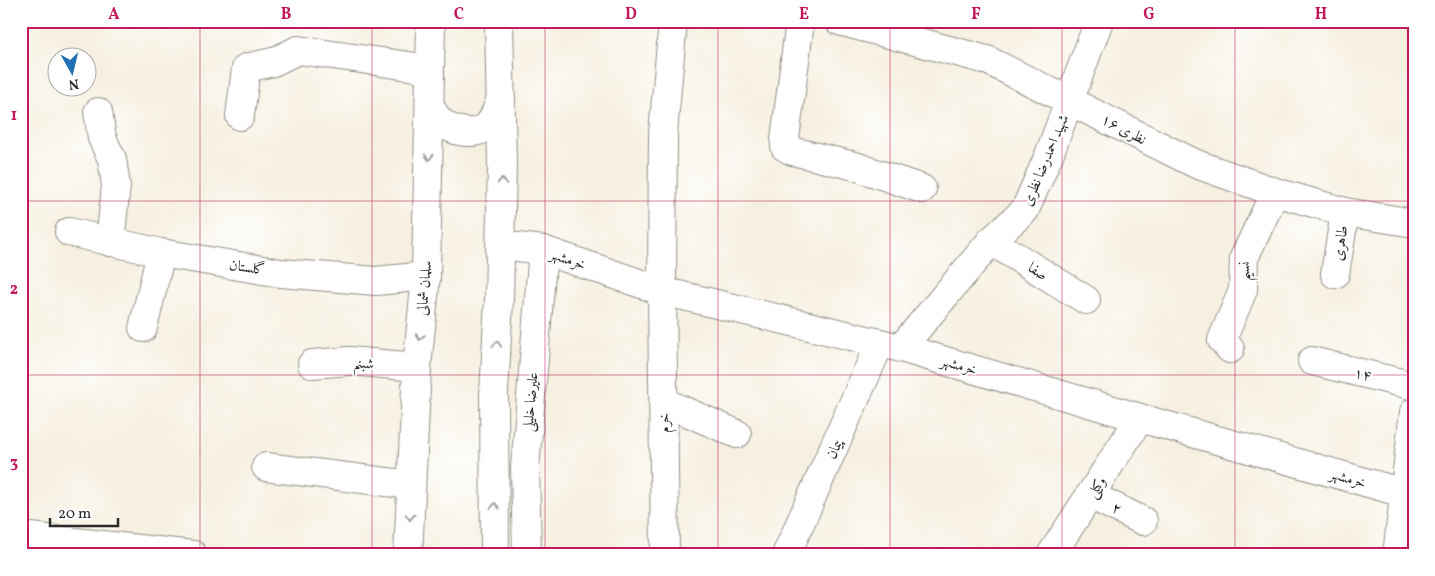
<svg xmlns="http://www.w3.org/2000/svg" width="1435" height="576" font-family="Vollkorn,Amiri,serif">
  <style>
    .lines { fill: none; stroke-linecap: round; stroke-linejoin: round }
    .minor-casing { stroke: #908e86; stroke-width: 30 }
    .major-casing { stroke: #908e86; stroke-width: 30 }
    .minor { stroke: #fff; stroke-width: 28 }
    .major { stroke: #fff; stroke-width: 28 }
    .oneway { stroke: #a0a0a0 }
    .grid { fill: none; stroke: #c2185b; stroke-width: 1; stroke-opacity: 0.55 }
    .labels { text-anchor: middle; stroke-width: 4; stroke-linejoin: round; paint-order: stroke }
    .street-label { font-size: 15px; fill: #2b2b2b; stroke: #fff }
    .neatline { fill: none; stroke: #c2185b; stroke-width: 2 }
    .grid-label { font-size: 16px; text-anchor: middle; font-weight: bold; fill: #c2185b }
  </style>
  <rect width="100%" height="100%" fill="#fff"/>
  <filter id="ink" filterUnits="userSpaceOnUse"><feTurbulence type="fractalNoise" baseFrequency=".02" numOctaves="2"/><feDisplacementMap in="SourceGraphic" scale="10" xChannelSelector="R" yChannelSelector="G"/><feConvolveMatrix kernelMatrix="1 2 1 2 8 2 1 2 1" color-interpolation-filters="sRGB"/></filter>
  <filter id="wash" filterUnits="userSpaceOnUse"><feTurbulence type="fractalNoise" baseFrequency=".0096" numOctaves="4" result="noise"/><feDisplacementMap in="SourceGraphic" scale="20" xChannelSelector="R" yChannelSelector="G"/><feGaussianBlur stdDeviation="1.12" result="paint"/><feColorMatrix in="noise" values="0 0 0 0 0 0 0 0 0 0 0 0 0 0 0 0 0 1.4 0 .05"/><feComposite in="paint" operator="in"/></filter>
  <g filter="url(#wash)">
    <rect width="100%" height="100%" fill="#f6f0e0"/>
  </g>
  <g filter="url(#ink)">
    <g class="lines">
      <g class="minor-casing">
        <g id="minor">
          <polyline points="800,21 785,139 785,147 792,151 855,166 922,189"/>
          <polyline points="839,21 987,60 1196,164 1275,192 1345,212 1414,223"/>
          <polyline points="98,112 102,138 112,159 116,186 110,242"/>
          <polyline points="240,116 246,68 273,62 298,50 430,69"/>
          <polyline points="69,232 161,253 281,273 376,281 426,276"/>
          <polyline points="991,241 1086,300"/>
          <polyline points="501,245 543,250 662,291 901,348 1140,418 1414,496"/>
          <polyline points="1335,274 1345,212"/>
          <polyline points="143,328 161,253"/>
          <polyline points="901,348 991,241 1025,210 1049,155 1099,21"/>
          <polyline points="1230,349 1222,340 1243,290 1244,258 1275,192"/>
          <polyline points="1312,361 1414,386"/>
          <polyline points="312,364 349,361 417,367"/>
          <polyline points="664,402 737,434"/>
          <polyline points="266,467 411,485"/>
          <polyline points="1090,495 1143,521"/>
          <polyline points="527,555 525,468 543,250"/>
          <polyline points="665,555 662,291 663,133 673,21"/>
          <polyline points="786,555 880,343"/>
          <polyline points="1051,555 1140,418"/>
        </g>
      </g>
      <g class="major-casing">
        <g id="major">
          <path d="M 430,106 C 433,111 435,116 439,120 C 450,132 478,138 489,124 C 495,117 497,107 501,99"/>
          <polyline points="21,536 193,555"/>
          <polyline points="408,555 417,367 426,276 431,21"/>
          <polyline points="495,555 494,393 499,300 502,165 499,21"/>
          <polyline points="1397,555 1414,412"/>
        </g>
      </g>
      <use href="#minor" class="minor"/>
      <use href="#major" class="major"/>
    </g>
    <defs><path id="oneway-chevron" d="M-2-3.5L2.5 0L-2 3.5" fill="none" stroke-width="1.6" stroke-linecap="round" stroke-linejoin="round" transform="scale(1.25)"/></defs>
    <g class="oneway">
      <use href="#oneway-chevron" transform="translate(429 157) rotate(91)"/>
      <use href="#oneway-chevron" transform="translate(502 181) rotate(-89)"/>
      <use href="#oneway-chevron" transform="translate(420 337) rotate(96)"/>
      <use href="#oneway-chevron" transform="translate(497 344) rotate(-87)"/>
      <use href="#oneway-chevron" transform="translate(495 506) rotate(-90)"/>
      <use href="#oneway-chevron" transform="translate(410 517) rotate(92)"/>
    </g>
  </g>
  <path class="grid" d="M 200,21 L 200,555M 372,21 L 372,555M 545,21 L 545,555M 718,21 L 718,555M 890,21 L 890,555M 1062,21 L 1062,555M 1235,21 L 1235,555M 21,201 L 1414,201M 21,375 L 1414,375"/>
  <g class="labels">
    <g class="street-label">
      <text transform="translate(1124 129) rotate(28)" y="5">نظری ۱۶</text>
      <text transform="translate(1045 160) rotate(-67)" y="5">شهید احمدرضا نظری</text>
      <text transform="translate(1340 243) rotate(-81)" y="5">طاهری</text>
      <text transform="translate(568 259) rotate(19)" y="5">خرمشهر</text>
      <text transform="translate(247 267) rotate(9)" y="5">گلستان</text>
      <text transform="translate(1038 271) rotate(32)" y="5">صفا</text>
      <text transform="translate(1244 271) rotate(-86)" y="5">نسیم</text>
      <text transform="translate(424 288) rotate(-85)" y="5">سلمان شمالی</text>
      <text transform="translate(364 363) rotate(5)" y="5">شبنم</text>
      <text transform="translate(959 365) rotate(16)" y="5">خرمشهر</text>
      <text transform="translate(1363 374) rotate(13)" y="5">۱۴</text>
      <text transform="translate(530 402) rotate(-85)" y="5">علیرضا خلیلی</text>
      <text transform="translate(664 423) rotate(-91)" y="5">خرم</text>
      <text transform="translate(834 449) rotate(-66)" y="5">پیمان</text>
      <text transform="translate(1348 478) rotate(16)" y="5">خرمشهر</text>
      <text transform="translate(1096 487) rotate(-57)" y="5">وکیلی</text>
      <text transform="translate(1117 508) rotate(27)" y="5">۲</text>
    </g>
  </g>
  <rect width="1435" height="576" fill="none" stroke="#fff" stroke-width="55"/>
  <g transform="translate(72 72) rotate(172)"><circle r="24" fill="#ffffff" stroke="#aaaaaa"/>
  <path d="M0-4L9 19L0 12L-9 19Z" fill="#1f6fb2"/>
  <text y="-8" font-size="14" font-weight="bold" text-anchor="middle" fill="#2b2b2b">N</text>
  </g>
  <path d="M50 518v8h68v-8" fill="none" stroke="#2b2b2b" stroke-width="2.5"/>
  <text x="58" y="518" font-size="15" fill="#2b2b2b" stroke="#ffffff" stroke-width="4" paint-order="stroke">20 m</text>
  <rect x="28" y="28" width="1380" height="520" class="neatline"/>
  <g class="grid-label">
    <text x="114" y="19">A</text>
    <text x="286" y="19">B</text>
    <text x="459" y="19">C</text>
    <text x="631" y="19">D</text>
    <text x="804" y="19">E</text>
    <text x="976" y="19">F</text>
    <text x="1149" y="19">G</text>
    <text x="1321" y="19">H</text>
    <text x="14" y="120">1</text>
    <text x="14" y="294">2</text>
    <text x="14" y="467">3</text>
  </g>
</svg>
